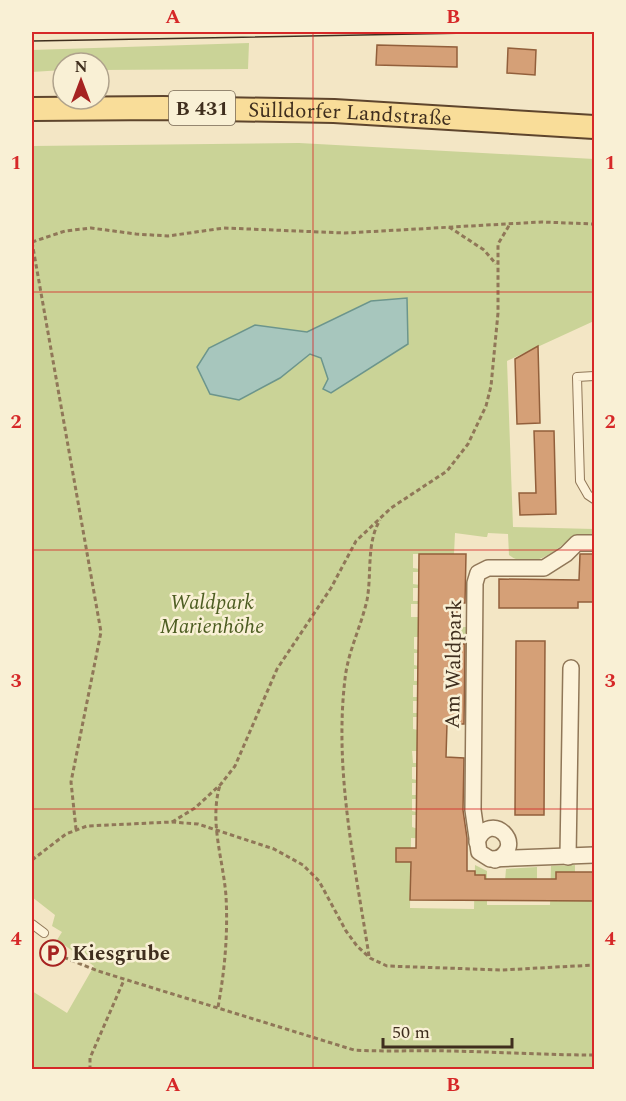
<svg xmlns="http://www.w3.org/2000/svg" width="626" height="1101" font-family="Spectral,serif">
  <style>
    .green { fill: #cad397; fill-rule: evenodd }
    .water { fill: #a7c6bd; stroke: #6c958c; stroke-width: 1.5 }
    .building { fill: #d5a077; stroke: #925f3b; stroke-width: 1.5 }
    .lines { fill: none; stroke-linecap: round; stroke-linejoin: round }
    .service-casing { stroke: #907758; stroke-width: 10 }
    .minor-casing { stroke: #907758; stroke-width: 18 }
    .primary-casing { stroke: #5e452d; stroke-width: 26 }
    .path { stroke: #907758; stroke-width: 3; stroke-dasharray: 4.5 3; stroke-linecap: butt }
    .service { stroke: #fcf2d9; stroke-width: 8 }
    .minor { stroke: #fcf2d9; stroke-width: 15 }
    .primary { stroke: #f9dd99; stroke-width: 22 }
    .tram { stroke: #3f2e1e; stroke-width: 1.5 }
    .grid { fill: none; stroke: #d62828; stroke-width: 1.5; stroke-opacity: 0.55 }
    .labels { text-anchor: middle; stroke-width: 5; stroke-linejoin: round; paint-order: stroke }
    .shield { fill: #f9f0d5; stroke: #776855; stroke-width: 1.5 }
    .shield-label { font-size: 20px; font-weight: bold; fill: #3f2e1e }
    .street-label { font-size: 21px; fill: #3f2e1e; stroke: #f9f0d5 }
    .park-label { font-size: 21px; font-style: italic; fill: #4d5d22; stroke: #f9f0d5 }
    .poi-label { font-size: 21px; font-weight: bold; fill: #3f2e1e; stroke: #f9f0d5; text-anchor: start }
    .neatline { fill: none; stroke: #d62828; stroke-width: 2 }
    .grid-label { font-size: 20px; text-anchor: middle; font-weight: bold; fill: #d62828 }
  </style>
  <rect width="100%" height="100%" fill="#f3e6c5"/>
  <g class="green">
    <polygon points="249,43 248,69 99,70 99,63 63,63 63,70 32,72 32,50"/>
    <path d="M 299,143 L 594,159 L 594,321 L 507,361 L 513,527 L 594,529 L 594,536 L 573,536 C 556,551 531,572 509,555 L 508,534 L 488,533 L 487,537 L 485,537 L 455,533 L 454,554 L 413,554 L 413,568 L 420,569 L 420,572 L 413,572 L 413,584 L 420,585 L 420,588 L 413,588 L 413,601 L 419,601 L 420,604 L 411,604 L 411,617 L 419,617 L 444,627 L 468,627 L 466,637 L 414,637 L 414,649 L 419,650 L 419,653 L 414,653 L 414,665 L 419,666 L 419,669 L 414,669 L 414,681 L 419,681 L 419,685 L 413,685 L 413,697 L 419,697 L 419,701 L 413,701 L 413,713 L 419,713 L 419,717 L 413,717 L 413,729 L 418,730 L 418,751 L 412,751 L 413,763 L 418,763 L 418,767 L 412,767 L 412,779 L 417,780 L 418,783 L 412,783 L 412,795 L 418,795 L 418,799 L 412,799 L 412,811 L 417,812 L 417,815 L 412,815 L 412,827 L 449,839 L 411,838 L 410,908 L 474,909 L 475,865 L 487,871 L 487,905 L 550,905 L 551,866 L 575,865 L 575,901 L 594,901 L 594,1069 L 32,1069 L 32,991 L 67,1013 L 94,966 L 57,940 L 62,932 L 52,926 L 55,915 L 32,897 L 32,146 ZM 407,299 L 328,379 L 321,357 L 310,354 L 280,378 L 255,325 L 307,332 L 371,301 Z"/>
    <polygon points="537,867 537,881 505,881 506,869"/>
  </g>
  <polygon class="water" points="407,298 408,344 331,393 323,389 328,379 321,358 310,354 280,378 239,400 210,394 197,367 209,348 255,325 307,332 371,301"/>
  <g class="building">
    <polygon points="377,45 457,47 457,67 376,65"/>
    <polygon points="508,48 536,50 535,75 507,73"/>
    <polygon points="538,346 540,423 517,424 515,359"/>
    <polygon points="534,431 554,431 556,514 520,515 519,493 536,493"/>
    <polygon points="419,554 466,554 465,603 457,603 457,644 465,644 464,724 447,724 446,757 464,758 463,810 467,838 467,871 475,871 475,875 485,875 485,879 556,879 556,872 594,872 594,901 410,900 411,862 396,862 396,848 416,848"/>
    <polygon points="580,554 594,554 594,602 578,602 578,608 499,608 499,579 579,580"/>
    <polygon points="516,641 545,641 544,815 515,815"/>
  </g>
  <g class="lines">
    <g class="service-casing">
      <g id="service">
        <polyline points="594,376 577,377 580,481 588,495 594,499"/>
        <polyline points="32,924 44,933"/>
      </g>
    </g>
    <g class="minor-casing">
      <g id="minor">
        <polyline points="594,543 577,543 566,554 544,568 488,568 478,573 475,583 473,810 479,852 490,859 594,855"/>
        <path d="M 477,842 C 490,808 529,846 495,860"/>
        <polyline points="568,857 571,668"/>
      </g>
    </g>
    <g class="primary-casing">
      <g id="primary">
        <path id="s1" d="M 32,109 L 163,108 L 334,111 L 594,127"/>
      </g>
    </g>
    <g class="path">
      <polyline points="449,227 484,250 496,264"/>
      <polyline points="32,242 101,632 71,782 76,829"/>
      <polyline points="32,242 65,231 91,228 136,234 168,236 224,228 345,233 542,222 594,224"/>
      <polyline points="172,822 195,808 221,784 235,766 277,669 331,588 356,541 391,508 447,471 468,444 486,406 491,386 498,313 498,244 510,224"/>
      <polyline points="32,860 66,834 87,826 172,822 198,824 274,849 303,865 319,881 346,931 357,946 370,958 387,966 502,970 594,965"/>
      <path d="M 47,943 L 58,955 L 98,971 L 354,1050 C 387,1052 419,1050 451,1051 C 499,1052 547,1055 594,1055"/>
      <path d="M 369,956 C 355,865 334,771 345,679 C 348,651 361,627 367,600 C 372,574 366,543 380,520"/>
      <path d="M 218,1007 C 225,969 228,933 226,896 C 223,858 209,822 220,785"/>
      <polyline points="90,1070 90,1058 124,980"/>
    </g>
    <use href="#service" class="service"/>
    <use href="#minor" class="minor"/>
    <use href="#primary" class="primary"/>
    <polyline class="tram" points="32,41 523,32"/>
  </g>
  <path class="grid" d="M 313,32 L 313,1070M 32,292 L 594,292M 32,550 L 594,550M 32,809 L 594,809"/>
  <defs>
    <g id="parking-ring" transform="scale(1.35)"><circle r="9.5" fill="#f9f0d5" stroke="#a62321" stroke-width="1.5"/><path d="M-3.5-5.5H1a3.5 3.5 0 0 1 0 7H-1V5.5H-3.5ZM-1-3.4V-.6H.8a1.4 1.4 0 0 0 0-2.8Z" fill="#a62321"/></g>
  </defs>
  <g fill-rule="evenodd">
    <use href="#parking-ring" x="53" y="953"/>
  </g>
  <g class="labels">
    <rect class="shield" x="169" y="91" width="66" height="34" rx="4.5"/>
    <g class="shield-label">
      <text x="202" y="115">B 431</text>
    </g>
    <g class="street-label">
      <text dy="7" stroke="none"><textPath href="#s1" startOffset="318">Sülldorfer Landstraße</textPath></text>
      <text transform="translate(453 664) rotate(-89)" y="7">Am Waldpark</text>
    </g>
    <g class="park-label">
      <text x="212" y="609">Waldpark<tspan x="212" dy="24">Marienhöhe</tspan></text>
    </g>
    <g class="poi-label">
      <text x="72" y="960">Kiesgrube</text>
    </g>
  </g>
  <rect width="626" height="1101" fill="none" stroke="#f9f0d5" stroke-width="66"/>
  <g transform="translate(81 81)"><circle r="28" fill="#f9f0d5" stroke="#afa28c" stroke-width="1.5"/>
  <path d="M0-4.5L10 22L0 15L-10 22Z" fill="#a62321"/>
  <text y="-9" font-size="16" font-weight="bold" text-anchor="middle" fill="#3f2e1e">N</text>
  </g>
  <path d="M383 1038v9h129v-9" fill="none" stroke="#3f2e1e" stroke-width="3"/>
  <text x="392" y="1038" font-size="18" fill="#3f2e1e" stroke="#f9f0d5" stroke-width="4.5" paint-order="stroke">50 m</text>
  <rect x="33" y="33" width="560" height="1035" class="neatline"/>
  <g class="grid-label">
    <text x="173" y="23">A</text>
    <text x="453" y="23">B</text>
    <text x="16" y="169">1</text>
    <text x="610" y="169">1</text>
    <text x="16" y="428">2</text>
    <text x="610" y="428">2</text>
    <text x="16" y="687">3</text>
    <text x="610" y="687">3</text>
    <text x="16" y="945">4</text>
    <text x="610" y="945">4</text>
    <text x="173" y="1091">A</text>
    <text x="453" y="1091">B</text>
  </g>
</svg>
